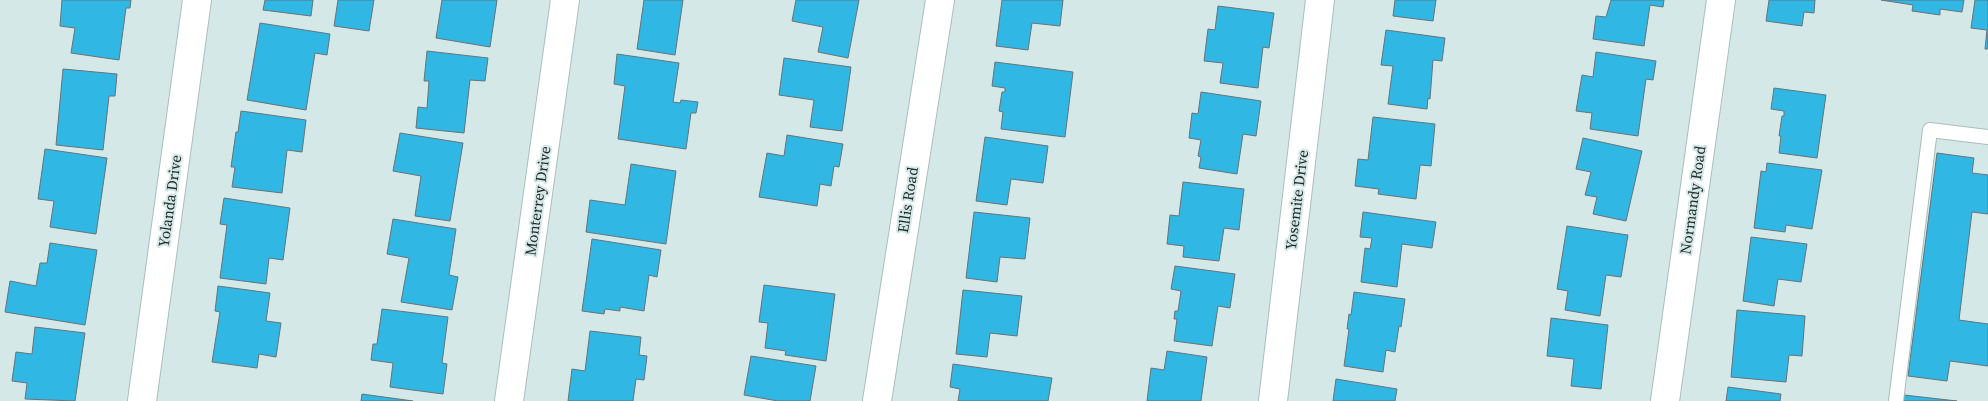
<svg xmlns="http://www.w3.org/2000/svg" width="1988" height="401" font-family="'Source Serif 4',serif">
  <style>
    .building { fill: #31b7e3; stroke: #64747b }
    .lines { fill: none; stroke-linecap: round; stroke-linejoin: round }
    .service-casing { stroke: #aabebc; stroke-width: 16 }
    .minor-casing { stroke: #aabebc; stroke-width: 30 }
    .service { stroke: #fff; stroke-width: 14 }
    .minor { stroke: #fff; stroke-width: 28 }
    .labels { text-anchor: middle; stroke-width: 4; stroke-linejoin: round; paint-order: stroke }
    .street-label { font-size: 15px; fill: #242c2b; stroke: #d4e9e7 }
  </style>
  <rect width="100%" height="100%" fill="#d4e9e7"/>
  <g class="building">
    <polygon points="62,0 131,0 130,8 126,8 119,60 71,53 75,28 60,26"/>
    <polygon points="265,0 313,0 311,16 263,10"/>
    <polygon points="338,0 374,0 369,31 334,26"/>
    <polygon points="442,0 497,0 490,47 436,38"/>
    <polygon points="644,0 683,0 675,55 637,49"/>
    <polygon points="796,0 859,0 848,58 818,52 823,27 792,21"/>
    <polygon points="1002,0 1063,0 1060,26 1032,23 1028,50 996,46"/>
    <polygon points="1395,0 1436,0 1433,21 1393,16"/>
    <polygon points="1611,0 1664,0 1663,7 1650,5 1644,46 1593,39 1596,16 1606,17"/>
    <polygon points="1769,0 1815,0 1814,13 1804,12 1802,26 1766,21"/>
    <polygon points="1881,0 1964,0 1962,12 1940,9 1940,15 1912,11 1913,5"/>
    <polygon points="1975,0 1988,0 1988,49 1985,49 1987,30 1971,28"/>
    <polygon points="1218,6 1274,13 1269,48 1263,47 1258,88 1220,83 1223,63 1204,61 1208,29 1215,30"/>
    <polygon points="260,23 330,34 327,55 315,53 306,110 247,100"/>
    <polygon points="1386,30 1445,38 1442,61 1433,60 1430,99 1428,98 1427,109 1388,104 1393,66 1381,65"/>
    <polygon points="427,51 488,58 485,81 470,80 464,133 416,128 418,107 427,108 429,81 424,81"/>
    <polygon points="1596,52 1656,61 1653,80 1646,79 1638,136 1590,129 1592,113 1576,111 1582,75 1593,77"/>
    <polygon points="617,54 679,63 673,102 680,103 681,100 698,102 696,113 691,113 686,149 618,139 625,86 614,84"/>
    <polygon points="784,58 851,67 842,131 810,127 814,100 779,95"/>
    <polygon points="995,62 1073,72 1065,137 1001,129 1003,112 999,111 1002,92 1005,92 1005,88 992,86"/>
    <polygon points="63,69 117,74 115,96 109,96 103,150 56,145"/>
    <polygon points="1774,88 1826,95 1817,158 1779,153 1781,136 1779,136 1782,116 1784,116 1784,111 1771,109"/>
    <polygon points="1201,92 1261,101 1256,136 1243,134 1237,174 1199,168 1201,157 1198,156 1201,140 1189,138 1192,113 1198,114"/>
    <polygon points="241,111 306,120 302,152 287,150 282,193 232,187 235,167 231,167 236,132 238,132"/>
    <polygon points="1373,117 1435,124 1431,166 1420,165 1416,199 1378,194 1379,189 1355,186 1358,159 1368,160"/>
    <polygon points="400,133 463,143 450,221 415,216 421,176 393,171"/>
    <polygon points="787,135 843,144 839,167 834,166 831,186 820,184 817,206 759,197 767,153 784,156"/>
    <polygon points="985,137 1048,146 1043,183 1011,179 1007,205 976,201"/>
    <polygon points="1583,138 1642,151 1626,221 1593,214 1597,197 1585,195 1591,172 1576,169"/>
    <polygon points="45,149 107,158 96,234 50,227 54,201 38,199"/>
    <polygon points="1937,153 1974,158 1972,173 1988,175 1988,214 1972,212 1959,320 1988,324 1988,366 1950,361 1947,381 1908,376"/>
    <polygon points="1767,163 1822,170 1812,229 1786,225 1785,232 1754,228 1761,171 1766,172"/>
    <polygon points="631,164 676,171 666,244 586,232 590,200 625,205"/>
    <polygon points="1183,182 1244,189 1239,230 1224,228 1219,261 1183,257 1184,246 1167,244 1170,215 1179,216"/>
    <polygon points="224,198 290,208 283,260 269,258 266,284 220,278 227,225 220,224"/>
    <polygon points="974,212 1030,218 1025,259 1000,257 997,282 966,278"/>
    <polygon points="1363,212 1436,222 1432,248 1402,244 1397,287 1361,282 1365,248 1370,249 1372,238 1360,237"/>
    <polygon points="393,219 456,229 449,275 458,277 452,310 401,302 409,258 387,254"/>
    <polygon points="1567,226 1628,235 1621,277 1606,275 1600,316 1565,310 1568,291 1557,289"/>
    <polygon points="1751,237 1807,244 1801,282 1778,279 1774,306 1743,301"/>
    <polygon points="592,239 661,250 657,277 649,275 644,311 620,307 620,311 605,309 604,314 582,311"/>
    <polygon points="50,243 97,250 85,325 5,312 10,281 36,286 40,263 47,263"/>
    <polygon points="1175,266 1235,274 1230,308 1218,306 1212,346 1174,341 1177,319 1174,319 1175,311 1178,311 1181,291 1171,289"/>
    <polygon points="764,285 835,294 826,361 785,355 786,351 765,348 768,323 759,322"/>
    <polygon points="218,286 270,293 266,321 281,323 276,357 259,354 257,368 212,362 220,312 215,311"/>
    <polygon points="963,290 1022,296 1017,336 990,333 987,357 956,354"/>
    <polygon points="1354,292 1405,299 1401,327 1399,326 1395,352 1386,350 1383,372 1344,366 1349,329 1347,329 1349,314 1351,315"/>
    <polygon points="382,309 448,317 442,363 447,364 443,394 390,387 393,363 371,360 373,344 377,344"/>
    <polygon points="1737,310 1805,316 1802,356 1789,355 1786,382 1731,377"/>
    <polygon points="1551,318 1608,325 1601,389 1571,386 1574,359 1547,356"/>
    <polygon points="35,327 85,333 75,401 25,399 27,383 12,381 16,352 32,354"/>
    <polygon points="590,331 641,337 639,355 647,356 644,380 636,379 633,401 568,401 572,369 585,371"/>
    <polygon points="1167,351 1207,357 1201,401 1147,401 1151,368 1164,370"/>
    <polygon points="751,356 816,366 810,401 778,401 744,395"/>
    <polygon points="953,364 1052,378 1048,401 958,401 960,389 950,387"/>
    <polygon points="1336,379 1397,389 1395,401 1333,401"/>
    <polygon points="1728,387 1781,394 1780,401 1726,401"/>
    <polygon points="362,394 413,401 361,401"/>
    <polygon points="1904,395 1957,401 1903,401"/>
  </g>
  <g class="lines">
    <g class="service-casing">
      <polyline id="service" points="1896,401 1930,130 1988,137"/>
    </g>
    <g class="minor-casing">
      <g id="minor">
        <polyline points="142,401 197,0"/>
        <polyline points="509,401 565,0"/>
        <polyline points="877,401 940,0"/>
        <polyline points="1273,401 1320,0"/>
        <polyline points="1665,401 1721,0"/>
      </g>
    </g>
    <use href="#service" class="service"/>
    <use href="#minor" class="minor"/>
  </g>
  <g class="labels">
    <g class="street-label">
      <text transform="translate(908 200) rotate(-81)" y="5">Ellis Road</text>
      <text transform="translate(1297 200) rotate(-83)" y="5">Yosemite Drive</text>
      <text transform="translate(1693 200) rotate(-82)" y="5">Normandy Road</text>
      <text transform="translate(170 201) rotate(-82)" y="5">Yolanda Drive</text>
      <text transform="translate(538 201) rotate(-82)" y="5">Monterrey Drive</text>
    </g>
  </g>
</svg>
